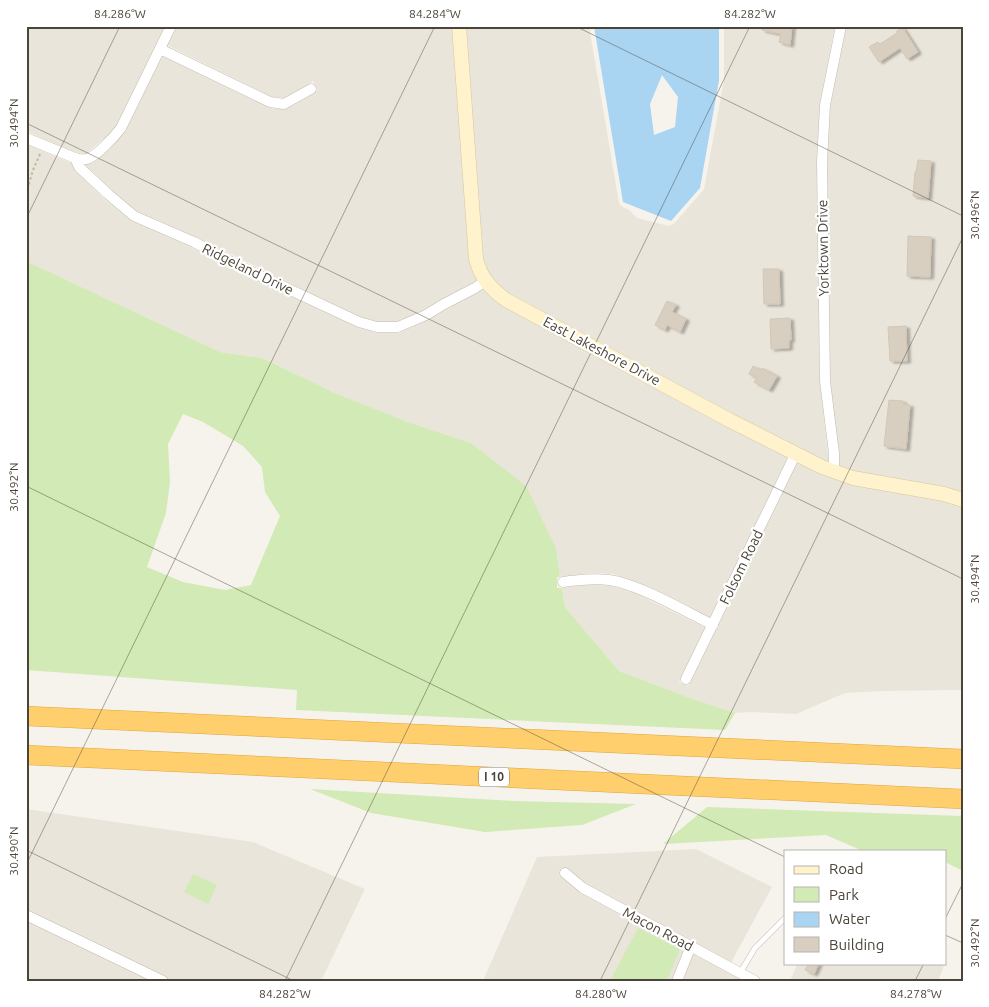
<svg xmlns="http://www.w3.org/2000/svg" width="989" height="1007" font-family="Ubuntu,sans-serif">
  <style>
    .residential { fill: #eae5da }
    .green { fill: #d2eab5; fill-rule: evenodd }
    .water { fill: #a9d4f2; fill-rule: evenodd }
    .building { fill: #d8cfc1; stroke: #d3c7b4; filter: url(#shadow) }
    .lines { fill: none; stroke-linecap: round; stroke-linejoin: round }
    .lane-casing { stroke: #c2bbae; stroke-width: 6 }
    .street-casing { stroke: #c2bbae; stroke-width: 11 }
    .secondary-casing { stroke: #d6c79b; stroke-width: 15 }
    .highway-casing { stroke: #e0a43c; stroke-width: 20 }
    .path { stroke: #c4b79f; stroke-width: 2; stroke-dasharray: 2.5 2.5; stroke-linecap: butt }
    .lane { stroke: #fff; stroke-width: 5 }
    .street { stroke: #fff; stroke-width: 10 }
    .secondary { stroke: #fff3cd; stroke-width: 14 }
    .highway { stroke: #ffcf6e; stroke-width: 19 }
    .ticks { fill: none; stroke: #4b4439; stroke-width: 1; stroke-opacity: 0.45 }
    .labels { text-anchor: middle; stroke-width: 4.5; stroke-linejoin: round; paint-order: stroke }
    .shield { fill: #fff; stroke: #817c74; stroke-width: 1 }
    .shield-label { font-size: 12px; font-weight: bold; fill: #4b4439 }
    .street-label { font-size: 14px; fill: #4b4439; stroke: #fff }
    .neatline { fill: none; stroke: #4b4439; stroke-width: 2 }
    .ticks-label { font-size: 12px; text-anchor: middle; fill: #4b4439 }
  </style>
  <defs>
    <filter id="shadow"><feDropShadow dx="3.5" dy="2" stdDeviation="1" flood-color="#0004"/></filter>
  </defs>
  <rect width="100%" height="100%" fill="#f6f3ec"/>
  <g class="residential">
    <polygon points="26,26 165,26 117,125 110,134 85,154 67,150 26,131"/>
    <polygon points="176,26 454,26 478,280 405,320 388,323 378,322 361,317 328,302 196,237 137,211 123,200 85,165 94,161 116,142 125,131 162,56 268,107 276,109 286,109 303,100 318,90 313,81 299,91 284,98 272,97 167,45"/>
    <polygon points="465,26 589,26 619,203 621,206 629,210 637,218 669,226 674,224 704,189 724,80 724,26 835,26 820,104 817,162 820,382 829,464 798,450 509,295 495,285 481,258"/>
    <polygon points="846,26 963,26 963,494 854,472 839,467 830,380 827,207 828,129 830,105"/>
    <polygon points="26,144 71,163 76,171 104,199 132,221 191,247 233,269 357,327 376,333 399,333 427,320 484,288 488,294 503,305 788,457 711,618 637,582 613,574 592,573 560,577 556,548 471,443 408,422 335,393 262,358 220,352 26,261"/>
    <polygon points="797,462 829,476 829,477 943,499 963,506 963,690 881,691 845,693 796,714 751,712 735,713 693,699 619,671 565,607 562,588 591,584 610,586 633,592 706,628 679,682 688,686"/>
    <polygon points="26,809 253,842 365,889 321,981 26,981"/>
    <polygon points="696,849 772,887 727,970 745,981 483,981 537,857"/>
    <polygon points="798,963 945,963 938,981 790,981"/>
  </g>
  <g class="green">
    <path d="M 26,261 L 220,352 L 262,358 L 335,393 L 408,422 L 471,443 L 526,486 L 556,548 L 560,577 L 557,577 L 557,588 L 562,588 L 565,607 L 619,671 L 693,699 L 735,713 L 725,730 L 296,710 L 297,690 L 26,670 ZM 183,414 L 203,422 L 243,446 L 262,467 L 265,492 L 280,516 L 251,585 L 225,590 L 183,582 L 147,567 L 166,513 L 170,482 L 168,444 Z"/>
    <polygon points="310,789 515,801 636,804 582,825 485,832 371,813"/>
    <polygon points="707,807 963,816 963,871 945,862 945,851 863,851 826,835 663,844"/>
    <polygon points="193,874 217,885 208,904 184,892"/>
    <polygon points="638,928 680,949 667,981 610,981"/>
  </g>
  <path class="water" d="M 594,26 L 719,26 L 719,80 L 700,188 L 671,221 L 623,202 ZM 662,75 L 678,97 L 675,127 L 654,135 L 650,104 Z"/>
  <g class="building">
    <polygon points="762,26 792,26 790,45 779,42 781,34 762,30"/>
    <polygon points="902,27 918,52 907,59 900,48 879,62 869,47 878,42 880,44 897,33 896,32"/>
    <polygon points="918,160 931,161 928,198 913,196 915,172 916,172"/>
    <polygon points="908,236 931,237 930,277 907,276"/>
    <polygon points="763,269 779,269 780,304 764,304"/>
    <polygon points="667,301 676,305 672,312 686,319 680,332 667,325 665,330 655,325"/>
    <polygon points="790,318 791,340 789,340 789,348 771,349 770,319"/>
    <polygon points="906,326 907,361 890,361 888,327"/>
    <polygon points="753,366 761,370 762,368 777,376 769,390 754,382 757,378 749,374"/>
    <polygon points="889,400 903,401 903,404 910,405 906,449 884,446"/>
    <polygon points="809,963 819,963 814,974 805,970"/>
  </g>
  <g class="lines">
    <g class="lane-casing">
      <polyline id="lane" points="740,973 755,948 785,918"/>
    </g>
    <g class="street-casing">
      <g id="street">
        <polyline points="160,49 270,102 284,104 311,89"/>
        <polyline points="26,138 75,158 79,167 108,194 134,216 194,242 235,264 359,322 377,327 398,327 426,315 444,304 475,288 485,281"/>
        <path d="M 75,158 C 79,159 83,160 87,159 C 98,155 114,137 121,128 L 171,26"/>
        <polyline points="834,471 834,453 825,381 822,162 825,105 841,26"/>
        <path d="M 563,582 C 578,580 593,578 609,580 C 639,584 684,611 713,625"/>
        <polyline points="686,679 795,455"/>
        <polyline points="565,873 583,888 755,981"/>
        <polyline points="26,915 163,981"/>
        <polyline points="677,981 691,946"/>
      </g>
    </g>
    <g class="secondary-casing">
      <path id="secondary" d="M 459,26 L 476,259 C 481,278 490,288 506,300 L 729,420 L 822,467 L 853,478 L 944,494 L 963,500"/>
    </g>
    <g class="highway-casing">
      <g id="highway">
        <polyline points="26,716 963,759"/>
        <polyline points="26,755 963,799"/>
      </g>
    </g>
    <polyline class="path" points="26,194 33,170 40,154"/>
    <use href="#lane" class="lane"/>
    <use href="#street" class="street"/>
    <use href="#secondary" class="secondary"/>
    <use href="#highway" class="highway"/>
  </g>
  <path class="ticks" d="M 575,26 L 963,216M 26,123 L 963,579M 26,219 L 120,26M 26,486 L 785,857M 26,850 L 294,981M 26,865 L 435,26M 945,919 L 963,883M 945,935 L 963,943M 285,981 L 750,26M 600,981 L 963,237M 915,981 L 924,963"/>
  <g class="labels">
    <rect class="shield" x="479" y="767.5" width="30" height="19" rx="4"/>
    <g class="shield-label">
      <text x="494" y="781">I 10</text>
    </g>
    <g class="street-label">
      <text transform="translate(823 248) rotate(-91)" y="5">Yorktown Drive</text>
      <text transform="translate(248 269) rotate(26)" y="5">Ridgeland Drive</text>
      <text transform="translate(602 351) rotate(28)" y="5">East Lakeshore Drive</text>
      <text transform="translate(741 567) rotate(-64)" y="5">Folsom Road</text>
      <text transform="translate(658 929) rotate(28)" y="5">Macon Road</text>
    </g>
  </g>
  <rect width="989" height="1007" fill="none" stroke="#ffffff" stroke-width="55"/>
  <rect x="784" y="850" width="162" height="115" fill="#ffffff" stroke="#b7b4b0"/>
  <rect x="794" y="866" width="25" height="8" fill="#fff3cd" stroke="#b7b4b0"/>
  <text x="829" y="874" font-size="15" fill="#4b4439">Road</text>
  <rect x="794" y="887" width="25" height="15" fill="#d2eab5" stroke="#b7b4b0"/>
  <text x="829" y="900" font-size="15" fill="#4b4439">Park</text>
  <rect x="794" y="912" width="25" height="15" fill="#a9d4f2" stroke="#b7b4b0"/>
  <text x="829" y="924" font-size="15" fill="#4b4439">Water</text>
  <rect x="794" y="937" width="25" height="15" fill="#d8cfc1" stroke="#b7b4b0"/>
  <text x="829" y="950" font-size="15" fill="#4b4439">Building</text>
  <rect x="28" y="28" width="934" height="952" class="neatline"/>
  <g class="ticks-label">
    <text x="120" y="18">84.286°W</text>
    <text x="435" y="18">84.284°W</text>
    <text x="750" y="18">84.282°W</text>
    <text transform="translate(14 123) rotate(-90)" y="4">30.494°N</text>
    <text transform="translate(975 215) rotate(-90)" y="4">30.496°N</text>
    <text transform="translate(14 487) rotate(-90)" y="4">30.492°N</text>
    <text transform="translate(975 579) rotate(-90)" y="4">30.494°N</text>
    <text transform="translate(14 851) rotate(-90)" y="4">30.490°N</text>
    <text transform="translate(975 943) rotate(-90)" y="4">30.492°N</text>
    <text x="285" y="998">84.282°W</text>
    <text x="601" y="998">84.280°W</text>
    <text x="916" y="998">84.278°W</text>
  </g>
</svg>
